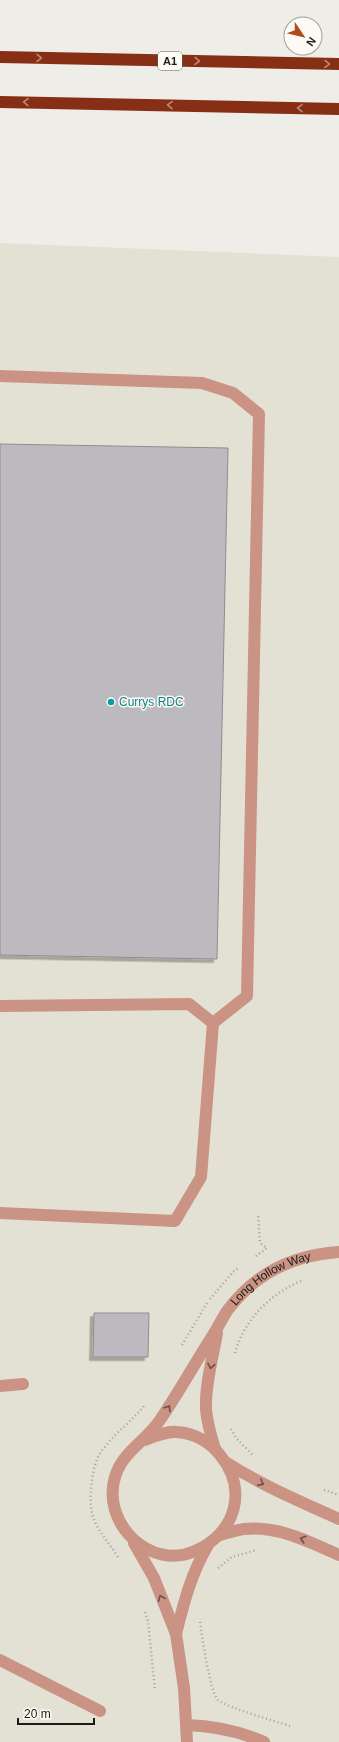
<svg xmlns="http://www.w3.org/2000/svg" width="339" height="1742" font-family="Helvetica,sans-serif">
  <style>
    .built { fill: #e3e1d4 }
    .building { fill: #bdbabf; stroke: #8f8d91; filter: url(#shadow) }
    .lines { fill: none; stroke-linecap: round; stroke-linejoin: round }
    .path { stroke: #a1a19c; stroke-width: 2.5; stroke-dasharray: 1 3; stroke-linecap: butt }
    .minor { stroke: #ca9384; stroke-width: 12 }
    .highway { stroke: #862f15; stroke-width: 12 }
    .oneway { stroke: #bb8a79 }
    .oneway2 { stroke: #6a5149 }
    .culture-dot { fill: #0f9aa8; stroke: #fbfaf4; stroke-width: 1.5 }
    .labels { text-anchor: middle; stroke-width: 3; stroke-linejoin: round; paint-order: stroke }
    .shield { fill: #fbfaf4; stroke: #5e5e5b; stroke-width: 1 }
    .shield-label { font-size: 11px; font-weight: bold; fill: #1b1b19 }
    .culture-label { font-size: 12px; fill: #0d838f; stroke: #fbfaf4; text-anchor: start }
    .street-label { font-size: 12px; fill: #1b1b19; stroke: #fbfaf4 }
  </style>
  <defs>
    <filter id="shadow"><feDropShadow dx="-3.5" dy="3.5" stdDeviation="0" flood-color="#0004"/></filter>
  </defs>
  <rect width="100%" height="100%" fill="#eeede7"/>
  <polygon class="built" points="0,243 339,257 339,1742 0,1742"/>
  <g class="building">
    <polygon points="0,444 228,448 217,959 0,955"/>
    <polygon points="94,1313 149,1313 148,1357 93,1357"/>
  </g>
  <g class="lines">
    <g class="path">
      <polyline points="256,1256 267,1248 260,1243 258,1214"/>
      <polyline points="210,1299 233,1272 240,1267"/>
      <polyline points="182,1345 207,1303"/>
      <path d="M 235,1353 C 244,1320 270,1294 301,1281"/>
      <polyline points="231,1429 236,1438 252,1454"/>
      <polyline points="324,1490 339,1495"/>
      <path d="M 118,1557 C 96,1524 87,1522 92,1479 C 94,1468 96,1457 104,1448 C 116,1432 132,1421 144,1406"/>
      <polyline points="218,1568 232,1557 256,1550"/>
      <polyline points="145,1612 148,1621 155,1690"/>
      <path d="M 200,1622 C 202,1636 210,1692 218,1700 C 228,1708 275,1721 290,1726"/>
    </g>
    <g class="minor">
      <polyline points="0,376 202,383 233,393 259,414 247,996 213,1023"/>
      <polyline points="0,1006 189,1004 213,1023 201,1177 175,1221 0,1213"/>
      <polyline points="0,1386 23,1384"/>
      <path id="s1" d="M 145,1440 C 155,1436 166,1431 177,1432 C 194,1433 210,1442 220,1455 C 249,1490 235,1534 195,1551 C 150,1571 101,1523 115,1477 C 122,1452 146,1441 160,1420 C 179,1392 195,1363 213,1335 C 218,1327 222,1319 227,1311 C 255,1273 292,1255 339,1252"/>
      <path d="M 215,1449 C 211,1436 207,1423 206,1409 C 205,1384 213,1357 217,1333"/>
      <path d="M 227,1463 C 263,1486 301,1502 339,1519"/>
      <path d="M 220,1535 C 228,1533 236,1530 244,1529 C 277,1525 310,1542 339,1555"/>
      <polyline points="134,1543 154,1578 176,1634 184,1688 187,1742"/>
      <path d="M 176,1634 C 184,1602 191,1574 208,1545"/>
      <polyline points="0,1660 100,1711"/>
      <path d="M 187,1725 C 214,1726 239,1731 264,1742"/>
    </g>
    <g class="highway">
      <polyline points="0,57 339,64"/>
      <polyline points="0,102 339,109"/>
    </g>
  </g>
  <defs><path id="oneway-chevron" d="M-2-3.5L2.5 0L-2 3.5" fill="none" stroke-width="1.6" stroke-linecap="round" stroke-linejoin="round"/></defs>
  <g class="oneway">
    <use href="#oneway-chevron" transform="translate(39 58) rotate(1)"/>
    <use href="#oneway-chevron" transform="translate(197 61) rotate(1)"/>
    <use href="#oneway-chevron" transform="translate(327 64) rotate(1)"/>
    <use href="#oneway-chevron" transform="translate(26 102) rotate(-179)"/>
    <use href="#oneway-chevron" transform="translate(170 105) rotate(-179)"/>
    <use href="#oneway-chevron" transform="translate(300 108) rotate(-179)"/>
  </g>
  <g class="oneway2">
    <use href="#oneway-chevron" transform="translate(211 1366) rotate(100)"/>
    <use href="#oneway-chevron" transform="translate(168 1408) rotate(-58)"/>
    <use href="#oneway-chevron" transform="translate(261 1483) rotate(26)"/>
    <use href="#oneway-chevron" transform="translate(303 1539) rotate(-162)"/>
    <use href="#oneway-chevron" transform="translate(161 1598) rotate(-112)"/>
  </g>
  <circle class="culture-dot" cx="111" cy="702" r="4"/>
  <g class="labels">
    <rect class="shield" x="158" y="52" width="24" height="18" rx="3"/>
    <g class="shield-label">
      <text x="170" y="65">A1</text>
    </g>
    <g class="culture-label">
      <text x="119" y="706">Currys RDC</text>
    </g>
    <g class="street-label">
      <text dy="4" stroke="none"><textPath href="#s1" startOffset="592">Long Hollow Way</textPath></text>
    </g>
  </g>
  <g transform="translate(303 36) rotate(125)"><circle r="19" fill="#fbfaf4" stroke="#a1a19c"/>
  <path d="M0-3L7 15L0 10L-7 15Z" fill="#b04a1d"/>
  <text y="-6" font-size="11" font-weight="bold" text-anchor="middle" fill="#1b1b19">N</text>
  </g>
  <path d="M18 1718v6h76v-6" fill="none" stroke="#1b1b19" stroke-width="2"/>
  <text x="24" y="1718" font-size="12" fill="#1b1b19" stroke="#fbfaf4" stroke-width="3" paint-order="stroke">20 m</text>
</svg>
